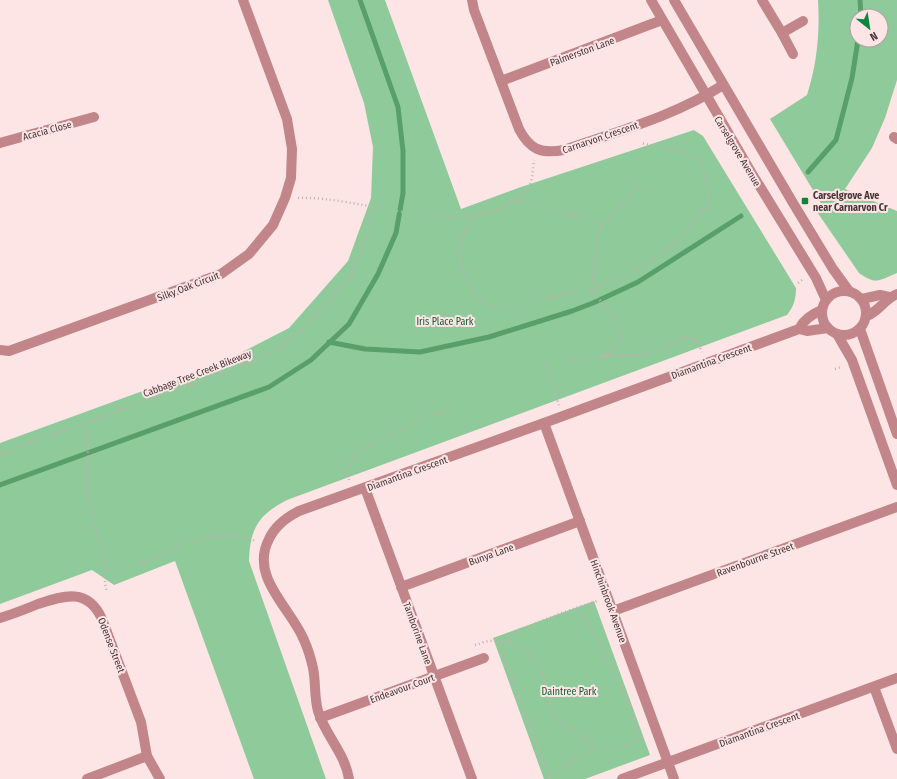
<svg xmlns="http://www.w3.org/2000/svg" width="897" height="779" font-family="'Fira Sans Condensed',sans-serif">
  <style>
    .green { fill: #8fcb9a; fill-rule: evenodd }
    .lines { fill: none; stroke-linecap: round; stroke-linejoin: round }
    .stream { stroke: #589f69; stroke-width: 5 }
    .path { stroke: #c5afb0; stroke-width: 2.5; stroke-dasharray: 1 3; stroke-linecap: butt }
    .minor { stroke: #c2858a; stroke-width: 10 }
    .poi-dot { fill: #0f843d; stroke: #fde5e6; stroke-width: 1.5 }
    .labels { text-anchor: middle; stroke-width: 4; stroke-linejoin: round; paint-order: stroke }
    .street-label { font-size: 10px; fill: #453536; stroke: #fde5e6 }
    .poi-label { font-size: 10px; font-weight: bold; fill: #453536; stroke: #fde5e6; text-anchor: start }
    .park-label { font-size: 10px; fill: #0c5e2b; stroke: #fde5e6 }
  </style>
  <rect width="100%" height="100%" fill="#fde5e6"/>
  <g class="green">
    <path d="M 328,0 L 385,0 L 461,209 L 521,187 L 694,130 L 703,136 L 796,288 C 796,299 794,306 787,315 L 287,500 C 258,515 250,529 249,561 L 326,779 L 254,779 L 175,561 L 114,585 L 92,570 L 0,604 L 0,443 L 225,361 L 289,328 L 348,261 L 371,198 L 373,147 L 364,103 Z"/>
    <path d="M 818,0 L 897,0 L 897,80 L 885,118 L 872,148 L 845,189 L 897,211 L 897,273 C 878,281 876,285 859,273 L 815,209 L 822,205 L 770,119 L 807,95 C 817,64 820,33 818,0 ZM 857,16 L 881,16 L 881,40 L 857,40 Z"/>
    <polygon points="594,601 650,755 585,779 544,779 493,638"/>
  </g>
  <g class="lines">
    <g class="stream">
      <polyline points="860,0 861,16"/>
      <polyline points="808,172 836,140 852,78 858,40"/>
      <polyline points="329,342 365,349 420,352 489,337 572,311 593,303 638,282 741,216"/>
      <polyline points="0,485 269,387 311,360 349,324 378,274 396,233 403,193 403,151 398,107 360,0"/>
    </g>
    <g class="path">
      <path d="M 298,198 C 359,195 460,240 513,201 C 520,197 526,192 530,184 C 533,178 533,167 534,160"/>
      <polyline points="516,200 524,203 553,209 604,225"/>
      <path d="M 476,216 C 464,228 459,240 460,257 C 460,268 466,278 472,288 C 477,295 481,301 489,305 C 507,313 544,300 562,295 C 572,292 581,287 591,291 L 635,270 L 650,261 L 676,242 L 686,233 L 692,222 L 707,207 L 709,193 L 705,174 L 697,160 L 683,151 L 640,143"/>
      <polyline points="798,283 803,279"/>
      <path d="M 597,288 C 590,280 593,269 595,259 C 597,251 596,242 598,235 C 603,221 630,195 641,182"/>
      <polyline points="602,356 640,355 664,348 684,337 696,339 702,352"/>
      <polyline points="544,363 559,405"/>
      <path d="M 566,363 C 574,358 579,360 588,360 C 602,359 614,349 622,339 C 617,319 605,305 591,291"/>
      <polyline points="835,369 841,367"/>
      <path d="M 84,424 C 92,451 84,481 89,509 C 92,526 102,542 105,559 C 107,567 104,573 105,580 C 105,584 106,588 107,592"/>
      <polyline points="0,454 250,363 283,346 312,320 334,297 352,273 364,243 373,208"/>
      <path d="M 349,480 L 346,471 L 350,460 L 362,450 L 423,417 C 433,413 439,415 449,408"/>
      <path d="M 107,569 C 119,568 132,566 143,562 C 185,547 209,526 256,541"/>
      <path d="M 576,609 L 591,626 L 603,653 L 623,689 L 640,738 C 621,751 615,750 593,745"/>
      <path d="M 475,645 C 480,644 485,641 490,641 C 517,638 537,655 544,680 C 548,693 550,709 559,720 C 564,728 581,735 589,740 L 593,745 L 587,753 L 572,761 L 561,769 L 548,775 L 549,779"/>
      <path d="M 548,775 L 503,653 C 504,650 505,645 507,642 C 517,626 577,608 597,601"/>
    </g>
    <g class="minor">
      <path d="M 472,0 L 474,10 L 519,129 C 530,150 541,154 564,150 C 618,131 675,116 723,85"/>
      <polyline points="651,0 751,172 816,278 826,300"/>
      <polyline points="674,0 793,203 833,269 849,291"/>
      <polyline points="762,0 782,33"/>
      <polyline points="793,54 782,33 803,21"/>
      <polyline points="501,81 662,20"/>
      <polyline points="894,137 897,139"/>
      <polyline points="0,143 94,117"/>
      <circle cx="844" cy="313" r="22"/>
      <polyline points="862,299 880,295 889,297"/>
      <path d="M 867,316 C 879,311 885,299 897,294"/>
      <path d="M 799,329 C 804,319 812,314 822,310"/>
      <polyline points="860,329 897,434"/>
      <polyline points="837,334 852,360 897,485"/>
      <polyline points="0,350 9,351 221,274 249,254 273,225 285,198 291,178 292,149 287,119 243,0"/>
      <polyline points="544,423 674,779"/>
      <polyline points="365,488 472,779"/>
      <polyline points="401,587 580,521"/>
      <polyline points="613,611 897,507"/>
      <path d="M 0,618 C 13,614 26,609 38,604 C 65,595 88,588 102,619 L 141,722 L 147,756 L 160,779"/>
      <polyline points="874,687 897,749"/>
      <polyline points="320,718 484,658"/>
      <polyline points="87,779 147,756"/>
      <path d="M 349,779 C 345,753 325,735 318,711 C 314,697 316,682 313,668 C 311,659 308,649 304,640 C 291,608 249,577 269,539 C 275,526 285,518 299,511 L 544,423 L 799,329 L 807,331 L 828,328"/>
      <polyline points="622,779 897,678"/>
    </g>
  </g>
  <rect class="poi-dot" x="801" y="197" width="8" height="8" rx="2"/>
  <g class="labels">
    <g class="street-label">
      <text transform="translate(582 51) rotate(-20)" y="4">Palmerston Lane</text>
      <text transform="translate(47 130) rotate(-15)" y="4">Acacia Close</text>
      <text transform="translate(600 137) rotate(-19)" y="4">Carnarvon Crescent</text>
      <text transform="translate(738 151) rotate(59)" y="4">Carselgrove Avenue</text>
      <text transform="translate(188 286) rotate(-21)" y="4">Silky Oak Circuit</text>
      <text transform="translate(711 361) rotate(-20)" y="4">Diamantina Crescent</text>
      <text transform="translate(197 373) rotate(-21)" y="4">Cabbage Tree Creek Bikeway</text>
      <text transform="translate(407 473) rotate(-20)" y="4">Diamantina Crescent</text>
      <text transform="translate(491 554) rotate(-20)" y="4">Bunya Lane</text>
      <text transform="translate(755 559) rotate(-20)" y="4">Ravenbourne Street</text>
      <text transform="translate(609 601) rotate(70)" y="4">Hinchinbrook Avenue</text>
      <text transform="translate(418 633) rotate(70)" y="4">Tamborine Lane</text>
      <text transform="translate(112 645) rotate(69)" y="4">Odense Street</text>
      <text transform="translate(402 688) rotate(-20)" y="4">Endeavour Court</text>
      <text transform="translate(759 729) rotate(-20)" y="4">Diamantina Crescent</text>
    </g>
    <g class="poi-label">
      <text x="813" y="199">Carselgrove Ave<tspan x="813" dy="12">near Carnarvon Cr</tspan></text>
    </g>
    <g class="park-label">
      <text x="445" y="325">Iris Place Park</text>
      <text x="569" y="695">Daintree Park</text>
    </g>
  </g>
  <g transform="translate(869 28) rotate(150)"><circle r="19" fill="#fde5e6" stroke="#b39fa0"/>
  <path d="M0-3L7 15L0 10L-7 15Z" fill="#0f843d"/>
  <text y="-6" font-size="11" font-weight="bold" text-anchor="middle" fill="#453536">N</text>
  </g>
</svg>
